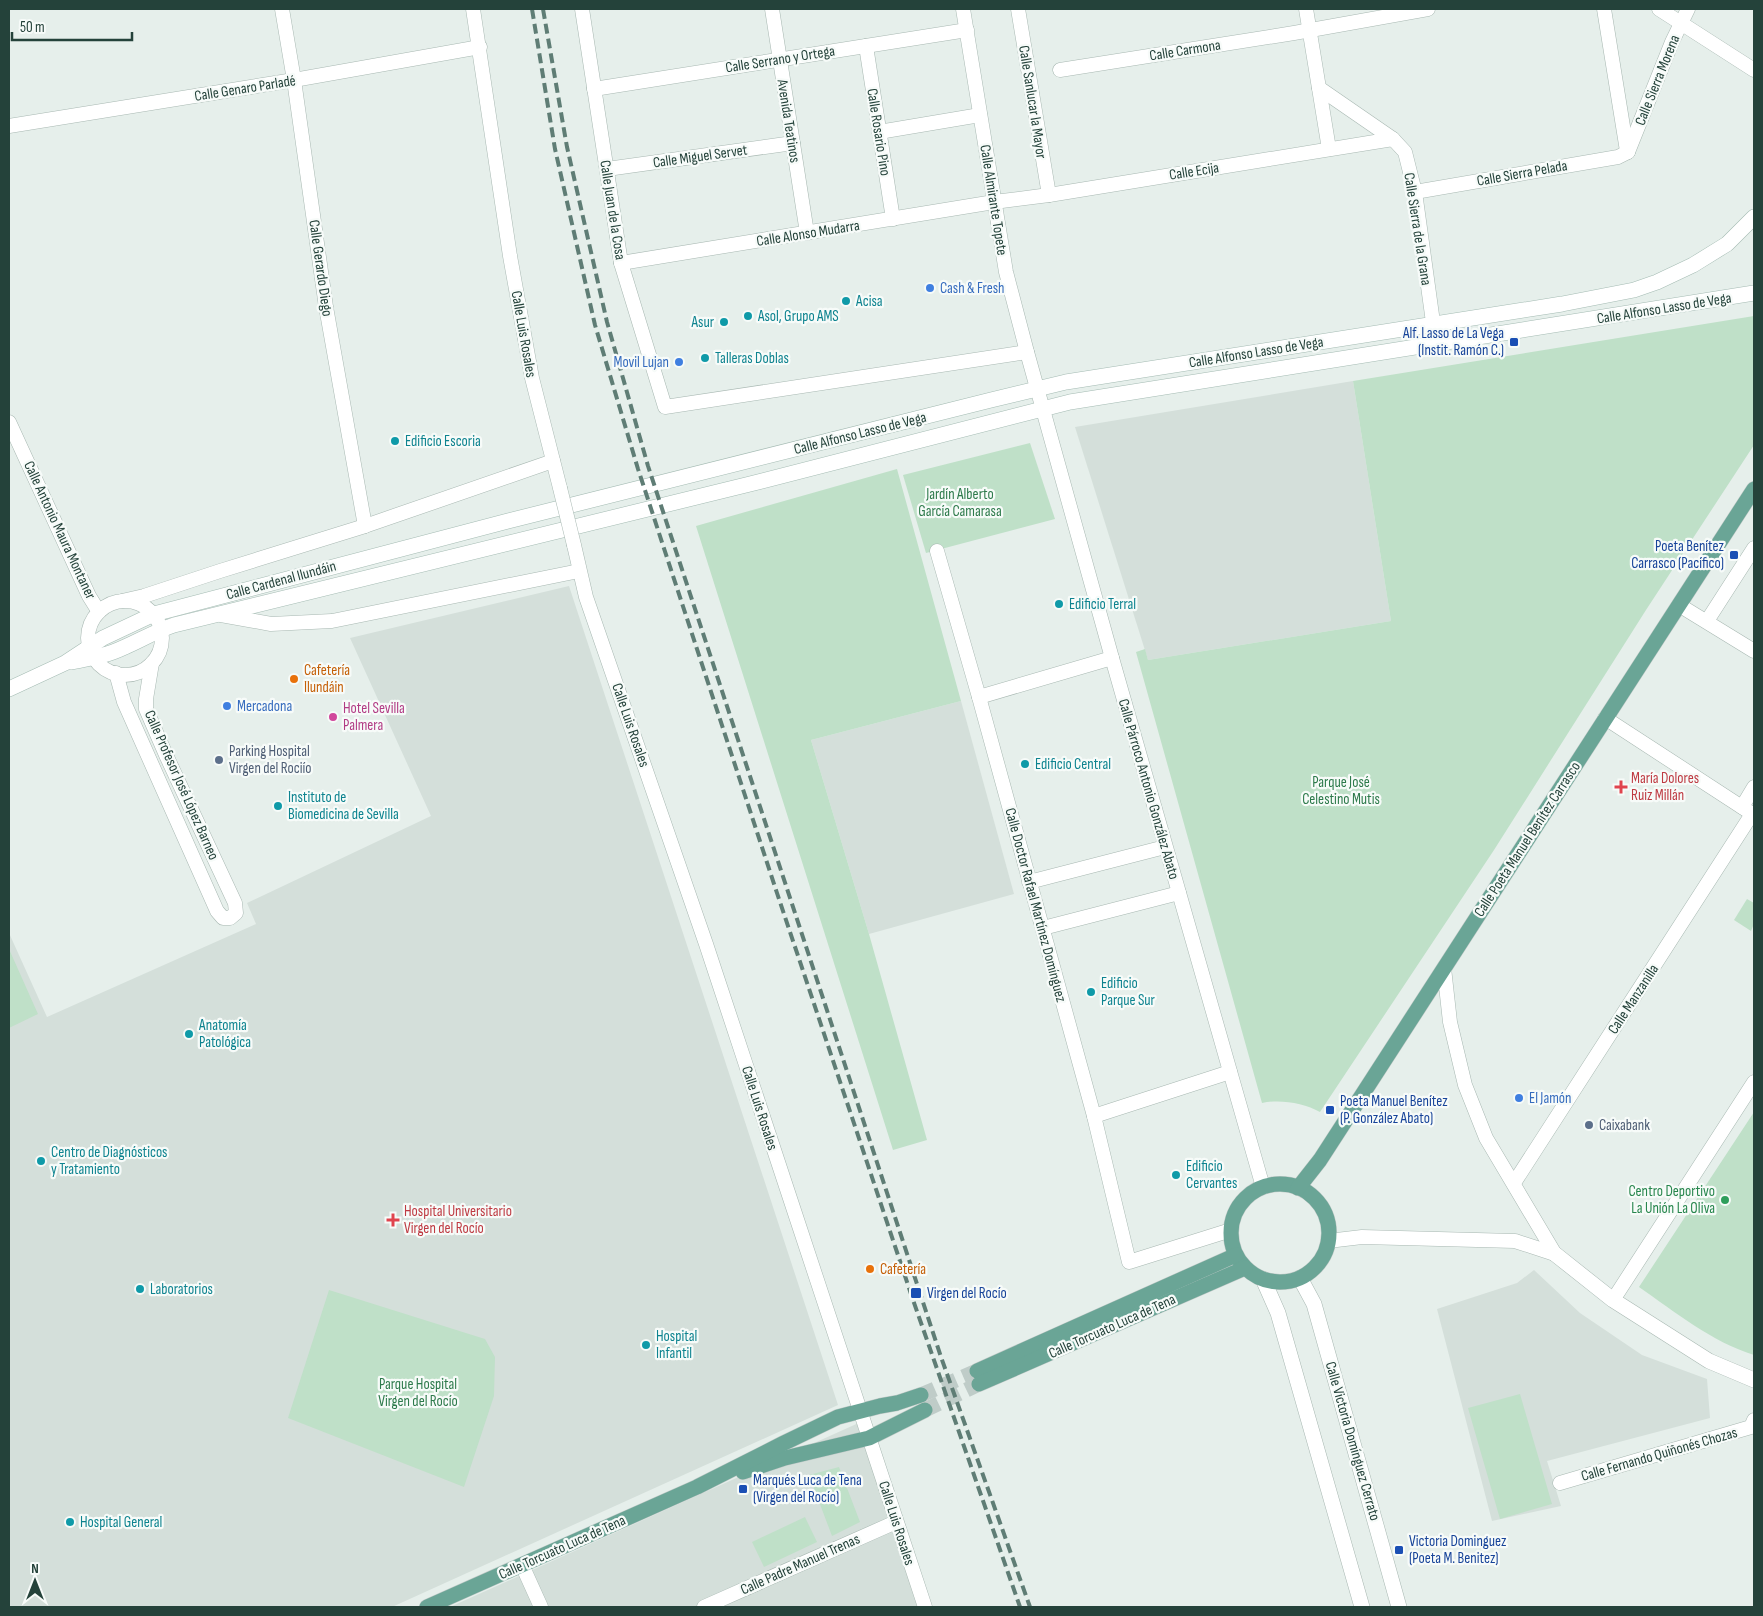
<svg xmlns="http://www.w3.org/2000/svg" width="1763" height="1616" font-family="'Sofia Sans Condensed',sans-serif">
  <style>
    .built { fill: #d4dfda }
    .green { fill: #bfe0c8 }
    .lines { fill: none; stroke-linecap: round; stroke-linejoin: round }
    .primary-tunnel { stroke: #bfccc8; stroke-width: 15; stroke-dasharray: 15 8; stroke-linecap: butt }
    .minor-casing { stroke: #a8b8b2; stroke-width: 15 }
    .tertiary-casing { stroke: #a8b8b2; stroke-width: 16 }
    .secondary-casing { stroke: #a4bbb3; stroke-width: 16 }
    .primary-casing { stroke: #c2cac8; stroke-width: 16 }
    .minor { stroke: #fff; stroke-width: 14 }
    .tertiary { stroke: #fff; stroke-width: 15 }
    .secondary { stroke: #fff; stroke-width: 15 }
    .primary { stroke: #6aa596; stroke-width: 15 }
    .rail { stroke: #5f7d75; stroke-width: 4; stroke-dasharray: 10 5; stroke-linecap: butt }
    .minor-bridge-casing { stroke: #a8b8b2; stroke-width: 15; stroke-linecap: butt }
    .minor-bridge { stroke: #fff; stroke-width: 14 }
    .shop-dot { fill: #3f7fe0; stroke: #f7fbf9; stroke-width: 2 }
    .culture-dot { fill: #0f9aa8; stroke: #f7fbf9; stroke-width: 2 }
    .transit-dot { fill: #1a4fb4; stroke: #f7fbf9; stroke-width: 2 }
    .food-dot { fill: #e8710a; stroke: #f7fbf9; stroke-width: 2 }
    .hotel-dot { fill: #d1479c; stroke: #f7fbf9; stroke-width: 2 }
    .service-dot { fill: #5c6f8a; stroke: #f7fbf9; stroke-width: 2 }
    .health-dot { fill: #e0444e; stroke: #f7fbf9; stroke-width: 2 }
    .leisure-dot { fill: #2e9e5b; stroke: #f7fbf9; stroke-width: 2 }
    .labels { text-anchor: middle; stroke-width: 4.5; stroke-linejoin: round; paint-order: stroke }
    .street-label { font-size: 15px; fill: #24423a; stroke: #f7fbf9 }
    .shop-label { font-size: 15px; fill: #366cbe; stroke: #f7fbf9; text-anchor: start }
    .culture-label { font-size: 15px; fill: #0d838f; stroke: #f7fbf9; text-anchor: start }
    .transit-label { font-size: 15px; fill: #164399; stroke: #f7fbf9; text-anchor: start }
    .park-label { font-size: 15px; fill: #2d7a4b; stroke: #f7fbf9 }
    .food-label { font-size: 15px; fill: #c56008; stroke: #f7fbf9; text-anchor: start }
    .hotel-label { font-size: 15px; fill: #b23c85; stroke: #f7fbf9; text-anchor: start }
    .service-label { font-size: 15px; fill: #4e5e75; stroke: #f7fbf9; text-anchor: start }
    .health-label { font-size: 15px; fill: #be3a42; stroke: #f7fbf9; text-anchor: start }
    .leisure-label { font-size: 15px; fill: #27864d; stroke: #f7fbf9; text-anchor: end }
  </style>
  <rect width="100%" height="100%" fill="#e6efeb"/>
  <g class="built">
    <polygon points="1353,381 1391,621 1148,660 1075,427"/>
    <polygon points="569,586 838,1405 392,1607 9,1607 9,933 47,1017 256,924 247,903 431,816 350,638"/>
    <polygon points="961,701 1014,894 869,934 811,740"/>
    <polygon points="1534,1270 1580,1313 1642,1355 1707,1379 1710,1418 1547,1461 1561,1506 1492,1521 1437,1309 1517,1283"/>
    <polygon points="863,1421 924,1607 450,1607"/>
  </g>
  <g class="green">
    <path d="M 1754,316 L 1754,445 L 1646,610 L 1494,850 L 1320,1112 C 1304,1103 1280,1099 1262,1103 L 1136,652 L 1145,649 L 1148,660 L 1391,621 L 1353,381 Z"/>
    <polygon points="1030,443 1055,519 926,553 903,475"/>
    <polygon points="897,469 961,701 811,740 869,934 927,1140 893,1150 696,526"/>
    <polygon points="1747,899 1754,903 1754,924 1751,931 1734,920"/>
    <polygon points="9,949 38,1014 9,1028 9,948"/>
    <path d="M 1754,1112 L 1754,1355 C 1712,1342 1675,1312 1639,1287 Z"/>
    <polygon points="329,1290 485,1339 495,1357 494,1396 464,1487 288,1418"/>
    <polygon points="1520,1394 1552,1504 1500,1519 1468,1408"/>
    <polygon points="839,1467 860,1522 832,1536 809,1475"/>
    <polygon points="805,1517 817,1542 764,1567 752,1542"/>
  </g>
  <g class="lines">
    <g class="primary-tunnel">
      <polyline points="921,1395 977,1371"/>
      <polyline points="925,1410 979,1384"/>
    </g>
    <g class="minor-casing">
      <g id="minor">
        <polyline points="282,9 294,80 326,307 365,526"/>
        <polyline points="473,9 510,256 532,378 560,488"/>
        <polyline points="582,9 621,263 665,407 1027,352"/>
        <polyline points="772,9 807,233"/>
        <polyline points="963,9 1006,272 1027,352 1112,658 1263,1187"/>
        <polyline points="1018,9 1049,195"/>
        <polyline points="1306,9 1329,149"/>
        <polyline points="1604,9 1627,151"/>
        <polyline points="1659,9 1754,70"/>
        <polyline points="866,46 893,219"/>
        <polyline points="1060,70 1294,33 1428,9"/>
        <polyline points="1319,88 1393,139 1405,152 1415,192 1436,344"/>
        <polyline points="594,89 967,30"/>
        <polyline points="9,126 294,80 480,47"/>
        <polyline points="879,132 980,115"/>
        <polyline points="1628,152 1672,42 1688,9"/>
        <polyline points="607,169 793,143"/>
        <polyline points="1415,192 1618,157 1628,152"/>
        <polyline points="621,263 994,202 1049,195 1393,139"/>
        <polyline points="9,422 89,596 99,612"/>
        <polyline points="574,545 586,597 706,944 925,1607"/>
        <polyline points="937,551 979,697 1094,1116 1129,1262 1231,1230"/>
        <polyline points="122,601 144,596 220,571 365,526 553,461"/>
        <circle cx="125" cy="638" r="37"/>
        <polyline points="1679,605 1754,651"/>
        <polyline points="221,615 271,624 332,621 579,571"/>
        <polyline points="1707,621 1754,548"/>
        <polyline points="116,673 124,702 217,911 223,918 230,918 236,913 235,903 166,755 146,709 146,699 152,663"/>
        <polyline points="979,697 1112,658"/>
        <polyline points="1605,718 1754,815"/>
        <polyline points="1742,807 1754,787"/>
        <polyline points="1029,882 1165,847"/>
        <polyline points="1043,928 1179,893"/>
        <polyline points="1444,968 1450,1022 1465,1085 1486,1138 1555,1254"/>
        <polyline points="1094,1116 1230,1072"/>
        <polyline points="1514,1183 1752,814"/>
        <polyline points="1328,1241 1362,1237 1515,1241 1555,1254"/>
        <polyline points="1613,1300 1754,1082"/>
        <polyline points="1560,1483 1751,1427 1754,1420"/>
        <polyline points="522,1565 541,1607"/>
        <polyline points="704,1607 896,1522"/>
      </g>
    </g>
    <g class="tertiary-casing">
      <g id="tertiary">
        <polyline points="1555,1254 1613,1300 1709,1361 1754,1380"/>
        <polyline points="1300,1278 1314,1304 1399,1607"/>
        <polyline points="1263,1279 1278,1313 1362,1607"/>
      </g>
    </g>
    <g class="secondary-casing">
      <g id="secondary">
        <path d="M 71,662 C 85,659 100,657 113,652 C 134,644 153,632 174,625 L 750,484 L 1070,402 L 1754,293"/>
        <polyline points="9,689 65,663 103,638 154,614 508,521 991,400 1066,382 1562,304 1634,290 1657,282 1693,265 1727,244 1754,217"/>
      </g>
    </g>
    <g class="primary-casing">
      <g id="primary">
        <circle cx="1280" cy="1233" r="49"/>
        <polyline points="1298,1188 1320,1160 1754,489"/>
        <polyline points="977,1371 1236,1255"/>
        <polyline points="979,1384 1245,1268"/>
        <polyline points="743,1472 785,1458 869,1438 925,1410"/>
        <polyline points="427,1607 697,1487 782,1444 838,1417 880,1406 897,1403 921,1395"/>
      </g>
    </g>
    <use href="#minor" class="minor"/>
    <use href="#tertiary" class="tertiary"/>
    <use href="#secondary" class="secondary"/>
    <use href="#primary" class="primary"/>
    <g class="rail">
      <polyline points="532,9 555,149 595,325 638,469 777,893 912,1297 1020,1607"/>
      <polyline points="543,9 567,147 607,322 648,466 941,1357 1030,1607"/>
    </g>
    <g class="minor-bridge-casing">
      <polyline id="minor-bridge" points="560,488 574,545"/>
    </g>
    <use href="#minor-bridge" class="minor-bridge"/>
  </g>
  <g class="shop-dot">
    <circle cx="930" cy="288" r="5"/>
    <circle cx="679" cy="362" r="5"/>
    <circle cx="227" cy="706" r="5"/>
    <circle cx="1519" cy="1098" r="5"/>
  </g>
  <g class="culture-dot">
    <circle cx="846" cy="301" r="5"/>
    <circle cx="748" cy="316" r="5"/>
    <circle cx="724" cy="322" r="5"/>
    <circle cx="705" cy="358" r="5"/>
    <circle cx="395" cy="441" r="5"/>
    <circle cx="1059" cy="604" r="5"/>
    <circle cx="1025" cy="764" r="5"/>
    <circle cx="278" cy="806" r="5"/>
    <circle cx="1091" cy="992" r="5"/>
    <circle cx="189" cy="1034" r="5"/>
    <circle cx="41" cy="1161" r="5"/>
    <circle cx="1176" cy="1175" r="5"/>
    <circle cx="140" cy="1289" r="5"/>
    <circle cx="646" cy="1345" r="5"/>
    <circle cx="70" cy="1522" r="5"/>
  </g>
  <g class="transit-dot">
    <rect x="1509" y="337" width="10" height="10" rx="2.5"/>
    <rect x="1729" y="550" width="10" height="10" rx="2.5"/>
    <rect x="1325" y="1105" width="10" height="10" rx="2.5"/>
    <rect x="910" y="1287" width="12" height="12" rx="2.5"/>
    <rect x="738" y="1484" width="10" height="10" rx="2.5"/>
    <rect x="1394" y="1545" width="10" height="10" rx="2.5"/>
  </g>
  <g class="food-dot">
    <circle cx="294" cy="679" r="5"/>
    <circle cx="870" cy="1269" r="5"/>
  </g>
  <circle class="hotel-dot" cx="333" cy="717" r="5"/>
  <g class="service-dot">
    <circle cx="219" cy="760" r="5"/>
    <circle cx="1589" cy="1125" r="5"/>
  </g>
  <g class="health-dot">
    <path d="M1618.5 779.5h5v5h5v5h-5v5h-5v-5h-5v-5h5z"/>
    <path d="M390.5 1212.5h5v5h5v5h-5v5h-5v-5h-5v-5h5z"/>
  </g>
  <circle class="leisure-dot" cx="1725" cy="1200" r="5"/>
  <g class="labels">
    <g class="street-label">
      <text transform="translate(1185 50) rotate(-9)" y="5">Calle Carmona</text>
      <text transform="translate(780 59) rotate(-9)" y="5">Calle Serrano y Ortega</text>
      <text transform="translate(1657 80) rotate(-68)" y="5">Calle Sierra Morena</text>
      <text transform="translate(245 88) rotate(-9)" y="5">Calle Genaro Parladé</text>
      <text transform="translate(1033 102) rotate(81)" y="5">Calle Sanlucar la Mayor</text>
      <text transform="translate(789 121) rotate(81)" y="5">Avenida Teatinos</text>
      <text transform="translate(879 132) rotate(81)" y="5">Calle Rosario Pino</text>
      <text transform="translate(700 156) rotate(-8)" y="5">Calle Miguel Servet</text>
      <text transform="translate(1194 171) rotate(-9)" y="5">Calle Ecija</text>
      <text transform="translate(1522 173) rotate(-10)" y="5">Calle Sierra Pelada</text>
      <text transform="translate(994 200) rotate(81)" y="5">Calle Almirante Topete</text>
      <text transform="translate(613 210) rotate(81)" y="5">Calle Juan de la Cosa</text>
      <text transform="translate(1418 229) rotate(81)" y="5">Calle Sierra de la Grana</text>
      <text transform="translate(808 233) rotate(-9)" y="5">Calle Alonso Mudarra</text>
      <text transform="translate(321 268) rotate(82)" y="5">Calle Gerardo Diego</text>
      <text transform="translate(1664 308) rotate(-9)" y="5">Calle Alfonso Lasso de Vega</text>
      <text transform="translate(524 334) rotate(80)" y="5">Calle Luis Rosales</text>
      <text transform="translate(1256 352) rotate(-9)" y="5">Calle Alfonso Lasso de Vega</text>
      <text transform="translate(860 433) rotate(-14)" y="5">Calle Alfonso Lasso de Vega</text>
      <text transform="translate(60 530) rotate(65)" y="5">Calle Antonio Maura Montaner</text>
      <text transform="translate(281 580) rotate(-15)" y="5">Calle Cardenal Ilundáin</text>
      <text transform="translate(631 725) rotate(71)" y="5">Calle Luis Rosales</text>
      <text transform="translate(182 785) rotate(66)" y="5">Calle Profesor José López Barneo</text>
      <text transform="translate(1149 789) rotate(74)" y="5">Calle Párroco Antonio González Abato</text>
      <text transform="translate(1527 839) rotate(-57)" y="5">Calle Poeta Manuel Benítez Carrasco</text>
      <text transform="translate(1036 905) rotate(75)" y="5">Calle Doctor Rafael Martínez Domínguez</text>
      <text transform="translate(1633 999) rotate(-57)" y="5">Calle Manzanilla</text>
      <text transform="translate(760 1108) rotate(72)" y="5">Calle Luis Rosales</text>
      <text transform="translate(1112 1326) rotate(-24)" y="5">Calle Torcuato Luca de Tena</text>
      <text transform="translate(1353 1441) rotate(74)" y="5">Calle Victoria Domínguez Cerrato</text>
      <text transform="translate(1659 1454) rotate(-16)" y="5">Calle Fernando Quiñonés Chozas</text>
      <text transform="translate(897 1523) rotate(72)" y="5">Calle Luis Rosales</text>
      <text transform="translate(562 1547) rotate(-24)" y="5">Calle Torcuato Luca de Tena</text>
      <text transform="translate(800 1564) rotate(-24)" y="5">Calle Padre Manuel Trenas</text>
    </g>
    <g class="shop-label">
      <text x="940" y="293">Cash &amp; Fresh</text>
      <text x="669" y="367" text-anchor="end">Movil Lujan</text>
      <text x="237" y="711">Mercadona</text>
      <text x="1529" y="1103">El Jamón</text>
    </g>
    <g class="culture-label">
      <text x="856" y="306">Acisa</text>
      <text x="758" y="321">Asol, Grupo AMS</text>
      <text x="714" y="327" text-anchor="end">Asur</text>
      <text x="715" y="363">Talleras Doblas</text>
      <text x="405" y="446">Edificio Escoria</text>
      <text x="1069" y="609">Edificio Terral</text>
      <text x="1035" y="769">Edificio Central</text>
      <text x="288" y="802">Instituto de<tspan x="288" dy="17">Biomedicina de Sevilla</tspan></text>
      <text x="1101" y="988">Edificio<tspan x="1101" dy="17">Parque Sur</tspan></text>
      <text x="199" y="1030">Anatomía<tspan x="199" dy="17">Patológica</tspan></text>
      <text x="51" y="1157">Centro de Diagnósticos<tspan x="51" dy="17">y Tratamiento</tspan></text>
      <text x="1186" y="1171">Edificio<tspan x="1186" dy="17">Cervantes</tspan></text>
      <text x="150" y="1294">Laboratorios</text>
      <text x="656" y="1341">Hospital<tspan x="656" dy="17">Infantil</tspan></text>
      <text x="80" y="1527">Hospital General</text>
    </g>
    <g class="transit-label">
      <text x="1504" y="338" text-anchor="end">Alf. Lasso de La Vega<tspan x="1504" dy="17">(Instit. Ramón C.)</tspan></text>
      <text x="1724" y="551" text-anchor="end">Poeta Benítez<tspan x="1724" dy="17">Carrasco (Pacífico)</tspan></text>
      <text x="1340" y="1106">Poeta Manuel Benítez<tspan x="1340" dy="17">(P. González Abato)</tspan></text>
      <text x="927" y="1298">Virgen del Rocío</text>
      <text x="753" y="1485">Marqués Luca de Tena<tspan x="753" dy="17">(Virgen del Rocío)</tspan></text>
      <text x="1409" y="1546">Victoria Dominguez<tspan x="1409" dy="17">(Poeta M. Benitez)</tspan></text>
    </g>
    <g class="park-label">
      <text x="960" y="499">Jardín Alberto<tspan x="960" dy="17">García Camarasa</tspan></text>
      <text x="1341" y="787">Parque José<tspan x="1341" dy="17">Celestino Mutis</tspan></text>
      <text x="418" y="1389">Parque Hospital<tspan x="418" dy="17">Virgen del Rocío</tspan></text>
    </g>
    <g class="food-label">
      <text x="304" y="675">Cafetería<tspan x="304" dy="17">Ilundáin</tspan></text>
      <text x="880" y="1274">Cafetería</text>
    </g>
    <g class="hotel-label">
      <text x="343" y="713">Hotel Sevilla<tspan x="343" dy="17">Palmera</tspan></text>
    </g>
    <g class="service-label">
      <text x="229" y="756">Parking Hospital<tspan x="229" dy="17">Virgen del Rociío</tspan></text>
      <text x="1599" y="1130">Caixabank</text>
    </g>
    <g class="health-label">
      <text x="1631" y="783">María Dolores<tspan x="1631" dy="17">Ruiz Millán</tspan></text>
      <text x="404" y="1216">Hospital Universitario<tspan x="404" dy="17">Virgen del Rocío</tspan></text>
    </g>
    <g class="leisure-label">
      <text x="1715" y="1196">Centro Deportivo<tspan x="1715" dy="17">La Unión La Oliva</tspan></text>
    </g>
  </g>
  <rect width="1763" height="1616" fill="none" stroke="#24423a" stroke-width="20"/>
  <g transform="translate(35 1581)" stroke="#f7fbf9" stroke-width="4" paint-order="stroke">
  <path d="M0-4L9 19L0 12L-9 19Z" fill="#24423a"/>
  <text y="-8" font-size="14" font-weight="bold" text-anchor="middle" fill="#24423a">N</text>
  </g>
  <path d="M12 32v8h120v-8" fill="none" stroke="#24423a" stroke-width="2.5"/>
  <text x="20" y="32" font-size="15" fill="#24423a" stroke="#f7fbf9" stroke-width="4" paint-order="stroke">50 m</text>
</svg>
